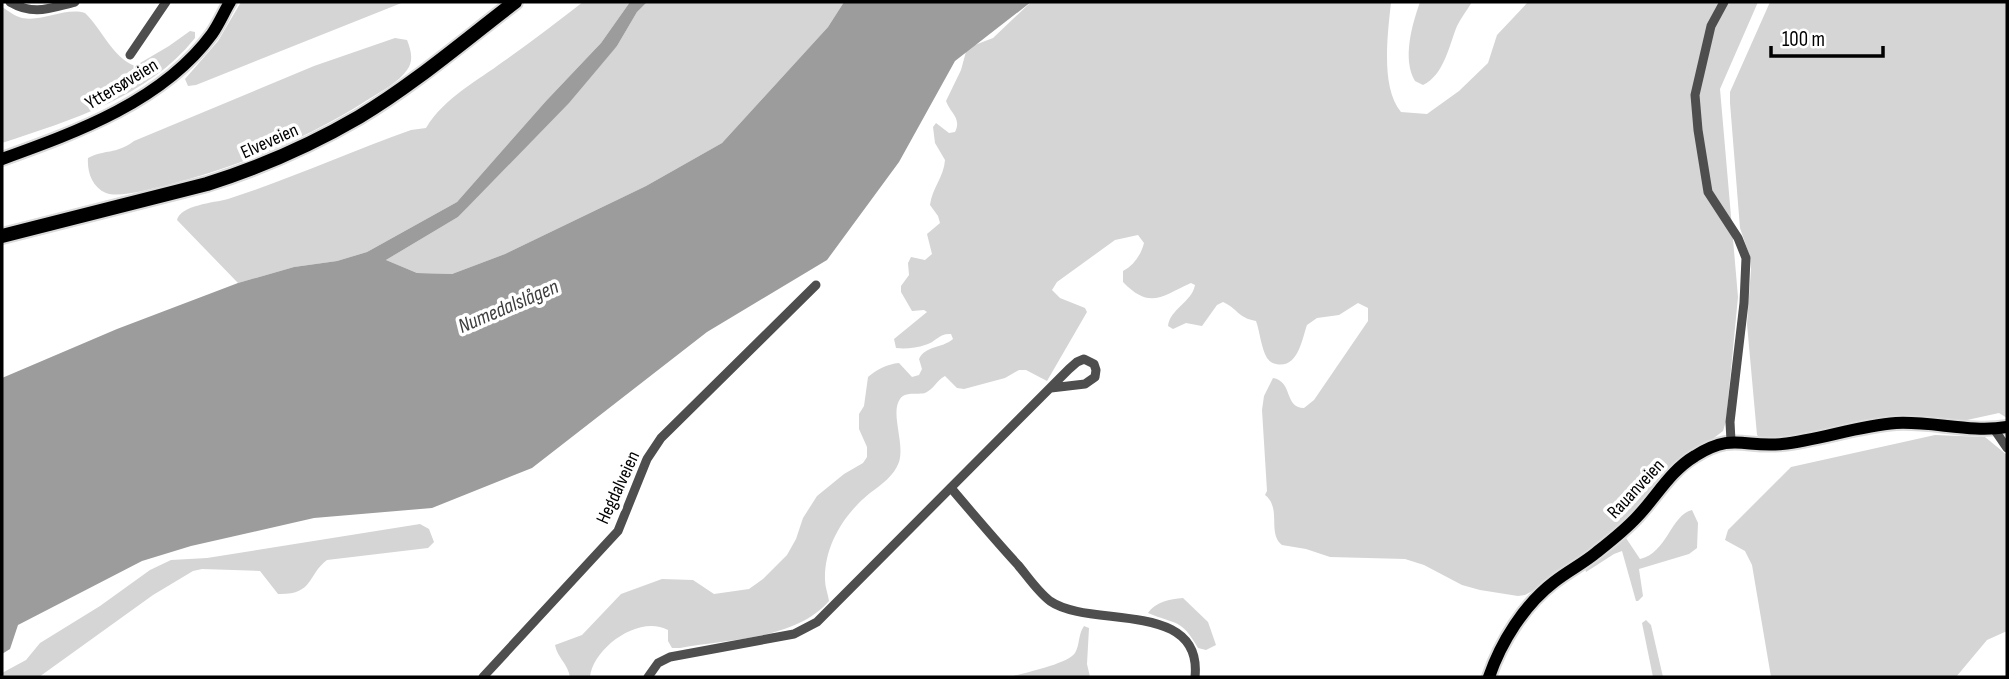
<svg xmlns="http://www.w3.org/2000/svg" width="2009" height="679" font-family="'Sofia Sans Condensed',sans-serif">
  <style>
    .green { fill: #d5d5d5 }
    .water { fill: #9c9c9c }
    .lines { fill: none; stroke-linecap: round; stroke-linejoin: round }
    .major-casing { stroke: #dbdbdb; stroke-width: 16 }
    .highway-casing { stroke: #dbdbdb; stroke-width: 18 }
    .minor { stroke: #4e4e4e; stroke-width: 9 }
    .major { stroke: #000; stroke-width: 12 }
    .highway { stroke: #000; stroke-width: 14 }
    .labels { text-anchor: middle; stroke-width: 7; stroke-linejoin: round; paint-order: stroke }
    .street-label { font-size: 19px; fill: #000; stroke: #fff }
    .water-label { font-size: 21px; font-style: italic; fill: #3d3d3d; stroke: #fff }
  </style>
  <rect width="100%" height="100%" fill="#fff"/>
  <g class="green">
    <polygon points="241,2 404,2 196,85 188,86 185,79 218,41"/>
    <path d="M 583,2 L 630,2 L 601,43 L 546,101 L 457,202 L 367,252 L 337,261 L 294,267 L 238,283 L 177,220 C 181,205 213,203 228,199 C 290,179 349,152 411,130 L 426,128 C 445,97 476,82 504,61 C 531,42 557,22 583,2 Z"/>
    <polygon points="647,2 844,2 828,27 722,143 646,186 505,254 452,274 417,273 386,260 458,217 617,46 637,12"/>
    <path d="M 1031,2 L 1391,2 C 1388,32 1380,87 1401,112 L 1427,114 L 1459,91 L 1488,63 L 1497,35 L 1528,2 L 1758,2 L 1720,89 L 1738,297 L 1726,421 L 1723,431 L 1662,478 L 1627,520 L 1589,553 L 1536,589 L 1525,595 L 1518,596 L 1480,590 L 1462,585 L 1424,565 L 1405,559 L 1330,557 L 1306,549 L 1282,545 C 1267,533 1282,508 1265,495 L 1267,491 L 1262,410 L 1264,396 L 1273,378 C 1293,381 1284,408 1304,408 L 1314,400 L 1368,321 L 1368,308 L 1358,303 L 1339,315 L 1317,318 L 1307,325 C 1302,339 1298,369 1276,364 C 1272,363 1270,362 1267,358 C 1261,348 1260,332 1256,321 C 1238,318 1237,308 1223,302 L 1217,305 L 1202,326 L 1186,323 L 1173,329 L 1168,326 C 1170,309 1192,302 1195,285 L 1191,283 C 1162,296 1150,310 1123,282 L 1123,271 C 1134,265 1141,255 1144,243 L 1138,235 L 1115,240 L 1057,282 L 1052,290 L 1060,298 L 1085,308 L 1087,312 L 1047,381 L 1026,370 L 1019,370 L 1005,378 L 964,389 L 957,388 L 945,376 C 937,380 934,389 925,393 C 917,395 905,391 900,399 C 890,413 905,443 899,462 C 894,476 881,485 870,493 C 844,514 824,546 825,580 C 825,587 828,594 829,601 C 795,640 728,639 680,648 L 672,648 L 668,641 L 668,630 C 639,614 593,648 590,677 L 570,677 C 568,664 557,657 555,645 L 582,635 L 621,594 L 651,583 L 662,579 L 693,580 L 714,594 L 749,589 L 763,579 L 787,555 L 796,539 L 803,518 L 817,496 L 844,474 L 863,463 L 867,457 L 867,447 L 859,429 L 859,414 L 864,406 L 868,377 C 876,370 887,364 899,363 L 912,377 L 919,375 L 922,369 L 919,359 C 926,345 941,349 953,339 L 951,334 C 939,333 936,342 925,345 C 917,348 905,349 896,348 L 894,339 L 927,312 L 924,310 L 912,311 L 901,292 L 901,286 L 909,275 L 908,263 L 911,257 L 925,260 L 932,254 L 927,234 L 940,223 L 938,216 L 930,205 C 932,188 944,177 945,160 L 935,143 L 933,127 L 936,123 L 949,133 L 955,132 C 962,118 950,113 946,101 L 961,70 L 967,48 L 993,38 Z"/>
    <path d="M 1420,2 L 1472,2 C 1467,10 1461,18 1457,26 C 1449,46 1444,75 1423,85 L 1415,81 C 1402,59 1412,25 1420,2 Z"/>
    <polygon points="1770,2 2007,2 2007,418 1999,413 1958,422 1868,421 1781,438 1760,438 1757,435 1747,324 1751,269 1750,257 1740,228 1730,103 1730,92"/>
    <path d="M 2,7 C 9,11 14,16 22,18 C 44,22 65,7 85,13 C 101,28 113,58 135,66 L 169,46 L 190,31 L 195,32 L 195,38 C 148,97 72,120 2,143 Z"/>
    <path d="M 395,38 L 407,40 C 411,50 414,61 407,70 C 399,82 382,91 369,99 C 305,140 238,167 164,186 C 149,189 120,198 106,193 C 92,187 87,172 88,158 C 105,149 115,155 134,141 L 314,66 Z"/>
    <polygon points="1935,435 1985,437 2007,455 2007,631 1987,640 1956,677 1771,677 1752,565 1745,551 1725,540 1728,530 1791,467"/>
    <path d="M 1692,510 L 1698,523 L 1697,548 L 1689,554 L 1639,569 L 1643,596 L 1638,601 L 1636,601 L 1622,551 L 1614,554 L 1586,572 L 1585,569 L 1626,538 L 1640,559 C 1667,553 1671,515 1692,510 Z"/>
    <path d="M 420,524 L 429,529 L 434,542 L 428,548 L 327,560 C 307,575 314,595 278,594 L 260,571 L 202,569 L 193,571 L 153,595 L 39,677 L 2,677 L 2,673 L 26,660 L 40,643 L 100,606 L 150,570 L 171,560 L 207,558 Z"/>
    <path d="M 1183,598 L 1208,622 L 1216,645 L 1206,650 L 1198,648 C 1181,618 1176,625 1148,613 C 1155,602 1170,599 1183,598 Z"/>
    <polygon points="1646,620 1651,625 1663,677 1653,677 1642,623"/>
    <path d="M 1084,626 L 1089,628 L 1087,664 L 1090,677 L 1010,677 C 1023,673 1068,664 1075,653 C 1080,645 1078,634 1084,626 Z"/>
  </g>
  <polygon class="water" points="630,2 647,2 637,12 617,46 569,103 458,217 386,260 417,273 452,274 505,254 646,186 722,143 828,27 844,2 1031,2 955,61 899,162 827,260 707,332 532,468 432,508 314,518 191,546 142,561 18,625 10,649 2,654 2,378 117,329 238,283 294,267 337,261 367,252 457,202 546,101 601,43"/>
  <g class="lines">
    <g class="major-casing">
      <g id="major">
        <path d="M 2,159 C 77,132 163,101 212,34 C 219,24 224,12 230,2"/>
        <path d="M 1489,677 C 1501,642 1524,605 1554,582 C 1568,571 1584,563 1597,552 C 1611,541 1625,530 1637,517 C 1657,496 1670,471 1695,456 C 1733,432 1744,448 1782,444 C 1820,440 1857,426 1896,423 C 1933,421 1970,433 2007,427"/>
      </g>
    </g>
    <g class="highway-casing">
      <path id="highway" d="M 2,236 L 207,184 C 261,167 311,145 359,117 C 414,84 464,41 515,2"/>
    </g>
    <g class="minor">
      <path d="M 10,2 C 34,16 50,8 75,2"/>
      <polyline points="1724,2 1711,26 1695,95 1698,130 1708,192 1738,238 1746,258 1744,303 1730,422 1731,441"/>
      <polyline points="130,55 166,2"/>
      <polyline points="1994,429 2007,448"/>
      <path d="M 951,488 C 973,514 995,540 1018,565 C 1028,577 1038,592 1050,601 C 1090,629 1203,599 1195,677"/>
      <polyline points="483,677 618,531 647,459 661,438 816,285"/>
      <polyline points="648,677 658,663 670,657 794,634 817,622 1069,369 1077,362 1084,359 1094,364 1096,370 1095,377 1085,384 1051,388"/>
    </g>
    <use href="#major" class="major"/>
    <use href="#highway" class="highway"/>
  </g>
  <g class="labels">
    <g class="street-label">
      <text transform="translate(121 83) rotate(-31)" y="7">Yttersøveien</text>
      <text transform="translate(269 140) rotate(-24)" y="7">Elveveien</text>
      <text transform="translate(617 487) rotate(-65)" y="7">Hegdalveien</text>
      <text transform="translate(1635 488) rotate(-47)" y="7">Rauanveien</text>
    </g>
    <g class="water-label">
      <text transform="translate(508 306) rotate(-23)" y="7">Numedalslågen</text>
    </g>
  </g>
  <rect width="2009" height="679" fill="none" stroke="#000000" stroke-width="7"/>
  <path d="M1771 46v10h112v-10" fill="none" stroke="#000000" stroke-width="3.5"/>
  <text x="1782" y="46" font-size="21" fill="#000000" stroke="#ffffff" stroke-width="5" paint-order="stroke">100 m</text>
</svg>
